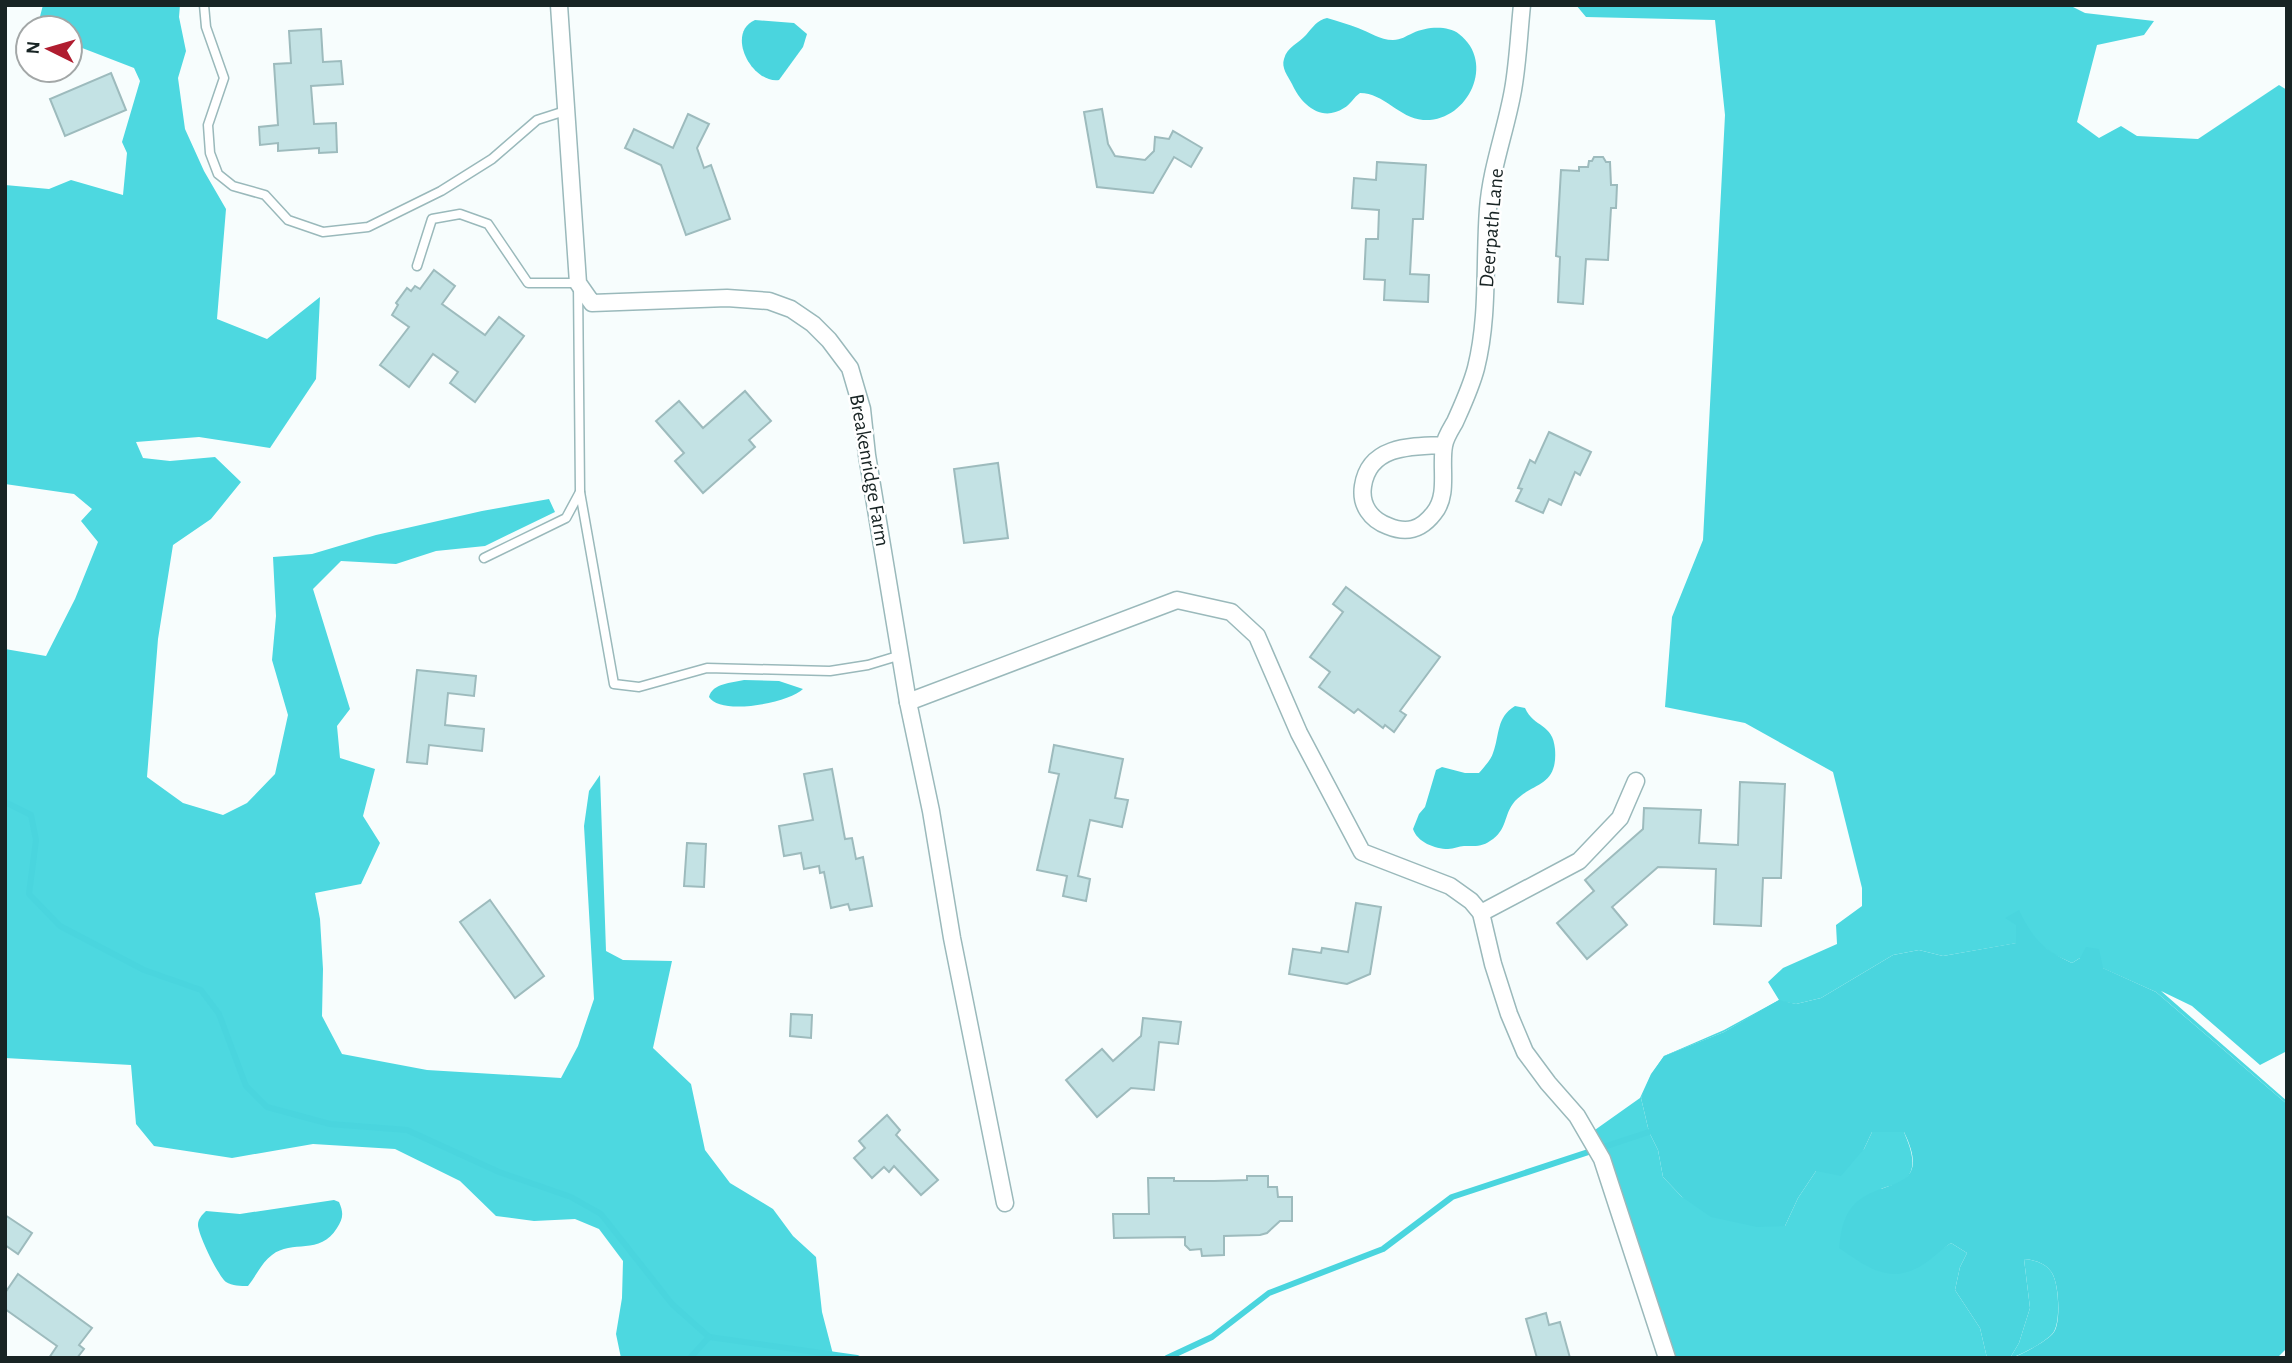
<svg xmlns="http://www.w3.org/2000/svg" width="2292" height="1363" font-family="'Alegreya Sans',sans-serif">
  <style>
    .forest { fill: #4dd8e0 }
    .water { fill: #4ad5de }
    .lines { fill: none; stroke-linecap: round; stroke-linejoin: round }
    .stream { stroke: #4ad5de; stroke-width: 6 }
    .building { fill: #c3e2e4; stroke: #9dbbbd; stroke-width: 2 }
    .lane-casing { stroke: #9ab9bb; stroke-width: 11 }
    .street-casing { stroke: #9ab9bb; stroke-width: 19 }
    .lane { stroke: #fff; stroke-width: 8 }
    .street { stroke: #fff; stroke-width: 16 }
    .labels { text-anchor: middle; stroke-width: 5; stroke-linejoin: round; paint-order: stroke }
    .street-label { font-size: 21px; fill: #182424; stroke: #fff }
  </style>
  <rect width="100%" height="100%" fill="#f7fdfd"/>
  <g class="forest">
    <polygon points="43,5 180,5 179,17 186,51 178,78 185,129 204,171 226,209 217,319 267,339 320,297 316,379 270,448 199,437 136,442 143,458 170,461 215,457 241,482 211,519 173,545 158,639 147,777 183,803 223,815 247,803 275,774 288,715 272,660 276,616 273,557 312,554 376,535 482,511 549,499 555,512 485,546 436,551 396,564 341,561 313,589 350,709 337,726 340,758 375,769 363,816 380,843 361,884 315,893 320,919 323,969 322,1016 342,1054 427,1070 561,1078 578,1046 594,999 584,826 589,791 600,775 606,951 623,960 672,961 653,1048 691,1084 705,1150 730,1183 773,1209 793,1236 816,1257 822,1312 834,1358 621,1358 616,1334 622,1298 623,1261 599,1229 575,1219 534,1221 496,1216 460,1181 395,1149 313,1144 232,1158 154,1146 136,1124 131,1065 5,1058 5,649 46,656 75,599 98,542 81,521 92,509 74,494 5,484 5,185 49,189 71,180 123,195 127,153 122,142 140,81 134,68 77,46 70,53 70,28 37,28"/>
    <path d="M 1576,5 L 2069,5 L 2085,13 L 2154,21 L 2144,35 L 2097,45 L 2077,122 L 2099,138 L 2121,126 L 2137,136 L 2198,139 L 2279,85 L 2287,90 L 2287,1051 L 2260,1065 L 2192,1006 L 2161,991 L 2287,1101 L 2287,1104 L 2156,992 L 2080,958 L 2072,963 L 2053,954 L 2016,925 L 2017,943 L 1943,956 L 1919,950 L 1893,955 L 1821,998 L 1796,1004 L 1779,1001 L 1724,1032 L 1665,1056 L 1641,1098 L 1649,1132 L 1658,1150 L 1663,1177 L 1682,1197 L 1785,1226 L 1798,1198 L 1816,1171 L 1864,1149 L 1872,1132 L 1904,1132 C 1910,1147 1920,1169 1903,1181 C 1898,1185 1887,1186 1881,1189 L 1934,1254 L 1951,1243 L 1967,1253 L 1960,1267 L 1955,1290 L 1980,1328 L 1987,1358 L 1667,1358 L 1592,1132 L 1640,1098 L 1651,1074 L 1664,1056 L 1724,1030 L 1779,1000 L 1768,982 L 1783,968 L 1837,944 L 1836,925 L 1862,906 L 1862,888 L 1833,772 L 1745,723 L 1665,707 L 1672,617 L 1703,540 L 1725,115 L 1715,20 L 1586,17 Z"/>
    <path d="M 2024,1259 C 2035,1260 2046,1263 2052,1273 C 2059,1284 2061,1323 2053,1333 C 2046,1342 2021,1355 2010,1358 L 2019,1343 L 2030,1308 Z"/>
  </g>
  <g class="water">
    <path d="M 1327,18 C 1337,21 1348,24 1358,28 C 1369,32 1380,40 1393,40 C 1401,40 1406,36 1413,33 C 1426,27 1447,25 1459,34 C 1497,63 1467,123 1423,120 C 1399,118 1384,93 1360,93 C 1354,97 1350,105 1344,108 C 1321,123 1301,104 1292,84 C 1288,76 1281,68 1284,59 C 1287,47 1299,43 1306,35 C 1313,27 1317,20 1327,18 Z"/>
    <path d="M 755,20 L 794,23 L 807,34 L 803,47 L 779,80 C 752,84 725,33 755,20 Z"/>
    <path d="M 744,680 L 779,681 L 803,689 C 789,703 720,716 709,697 C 713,683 731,683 744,680 Z"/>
    <path d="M 1515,706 L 1525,708 C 1534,728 1553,723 1555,749 C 1558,787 1533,782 1515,801 C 1503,815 1508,830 1490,841 C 1482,847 1473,846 1464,846 C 1459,846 1454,849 1448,849 C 1435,849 1417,842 1413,829 L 1419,814 L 1425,807 L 1436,770 L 1442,767 L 1465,773 L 1479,773 C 1484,767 1491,760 1493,753 C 1500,735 1496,717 1515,706 Z"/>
    <path d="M 2019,910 C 2032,938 2044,950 2072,963 L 2080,958 L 2086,947 L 2099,949 L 2103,968 L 2156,992 L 2287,1104 L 2287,1348 L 2277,1358 L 2012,1358 C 2022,1354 2048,1341 2054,1332 C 2061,1322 2059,1284 2052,1273 C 2046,1263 2035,1260 2024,1259 L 2030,1308 L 2019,1343 L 2010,1358 L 1987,1358 L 1980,1328 L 1955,1290 L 1960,1267 L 1967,1253 L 1951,1243 C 1939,1251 1927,1264 1915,1269 C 1885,1283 1863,1264 1839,1248 C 1841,1232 1842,1220 1852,1207 C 1877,1176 1935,1196 1904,1132 L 1872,1132 L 1864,1149 L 1841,1176 L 1816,1171 L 1798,1198 L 1785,1226 L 1757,1227 L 1711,1217 L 1682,1197 L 1663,1177 L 1658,1150 L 1649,1132 L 1641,1098 L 1651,1075 L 1664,1056 L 1724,1032 L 1779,1000 L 1796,1004 L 1821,998 L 1893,955 L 1919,950 L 1943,956 L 2016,943 L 2016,925 L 2005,918 Z"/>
    <path d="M 334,1200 L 339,1202 C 344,1213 343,1219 337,1228 C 320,1256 292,1239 272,1255 C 262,1262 256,1276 248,1286 C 241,1286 232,1286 226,1282 C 218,1276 198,1234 198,1225 C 198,1219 202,1215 206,1211 L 240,1214 Z"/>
  </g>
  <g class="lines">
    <g class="stream">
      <polyline points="5,802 31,815 36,840 29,894 60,926 144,970 201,990 219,1014 246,1086 267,1107 330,1124 407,1130 499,1172 571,1197 601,1214 672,1304 709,1337 857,1358"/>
      <polyline points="690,1358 709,1337"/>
      <polyline points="1167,1358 1212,1337 1269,1293 1383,1249 1452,1197 1649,1132"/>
    </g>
  </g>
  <g class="building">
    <polygon points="321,29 323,62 341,61 343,84 311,86 314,124 336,123 337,152 319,153 319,148 278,151 278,143 260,145 259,127 278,125 274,64 291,63 289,31"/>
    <polygon points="111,73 126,110 65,136 50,99"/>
    <polygon points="1102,109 1108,144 1115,156 1145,160 1154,151 1155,137 1169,139 1173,131 1202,148 1191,167 1174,157 1153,193 1097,187 1084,112"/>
    <polygon points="688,114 709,124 697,148 704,168 711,165 730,219 686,235 661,165 625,148 634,129 673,148"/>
    <polygon points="1594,157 1603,157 1606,162 1610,162 1611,185 1617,185 1616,208 1611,208 1608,260 1586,259 1583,304 1558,302 1560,257 1556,256 1561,170 1579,171 1579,167 1588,167 1589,161 1592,161"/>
    <polygon points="1377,162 1426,165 1423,219 1413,219 1410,274 1429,275 1428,302 1384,300 1385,280 1364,279 1366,239 1378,239 1379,210 1352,208 1354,178 1376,180"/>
    <polygon points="434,270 455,286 442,304 485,335 499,317 524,336 475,402 450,383 458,372 433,354 409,387 380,365 409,327 392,315 398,305 396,303 407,288 411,291 415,286 420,289"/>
    <polygon points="745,391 771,421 749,440 755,447 703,493 675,461 684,453 656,421 679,401 703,428"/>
    <polygon points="1549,432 1591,452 1580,475 1575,472 1561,505 1549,499 1543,513 1516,501 1522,489 1518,488 1530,460 1535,463"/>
    <polygon points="998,463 1008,538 964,543 954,469"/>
    <polygon points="1346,587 1440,657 1400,711 1406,715 1394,732 1385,725 1383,728 1358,709 1354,713 1319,687 1330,672 1310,657 1343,612 1333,604"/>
    <polygon points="417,670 476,676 474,696 448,693 445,725 484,729 482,751 429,745 427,764 407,762"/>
    <polygon points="1054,745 1123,759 1115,798 1128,800 1122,827 1090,820 1078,876 1090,879 1086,901 1063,896 1067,876 1037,870 1059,774 1049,772"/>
    <polygon points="832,769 845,839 852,838 856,859 863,857 872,906 850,910 848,904 831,908 824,872 820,873 819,866 804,869 801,853 784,856 779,826 813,820 804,774"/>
    <polygon points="1740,782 1785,784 1781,878 1763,878 1761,926 1714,924 1716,869 1658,867 1612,907 1627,925 1587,959 1557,923 1594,891 1585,880 1643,829 1644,808 1701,810 1699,843 1738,845"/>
    <polygon points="687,843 706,844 704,887 684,886"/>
    <polygon points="490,900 544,976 515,998 460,922"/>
    <polygon points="1356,903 1381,907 1370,974 1347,984 1289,974 1293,949 1321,953 1322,948 1348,952"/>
    <polygon points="791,1014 812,1015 811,1038 790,1036"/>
    <polygon points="1143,1018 1181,1022 1178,1044 1159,1042 1154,1090 1131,1088 1097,1117 1066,1080 1102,1049 1113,1061 1141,1036"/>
    <polygon points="887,1115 900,1130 896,1135 938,1180 921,1195 894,1166 889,1172 884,1167 872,1178 854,1158 865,1148 859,1141"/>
    <polygon points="1247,1176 1268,1176 1268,1187 1277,1187 1278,1197 1292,1197 1292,1221 1280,1221 1267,1233 1260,1235 1224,1236 1224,1255 1202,1256 1201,1249 1190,1250 1185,1245 1185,1237 1114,1238 1113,1214 1149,1214 1148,1178 1174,1178 1174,1181 1214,1181 1247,1180"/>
    <polygon points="5,1215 32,1233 18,1254 5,1245"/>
    <polygon points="18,1274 92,1328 79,1345 84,1349 77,1358 49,1358 57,1346 5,1309 5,1293"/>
    <polygon points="1546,1313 1549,1325 1560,1322 1570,1358 1537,1358 1526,1319"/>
  </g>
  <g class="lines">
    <g class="lane-casing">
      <g id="lane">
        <polyline points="204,5 206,27 224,78 208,125 210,153 218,174 233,186 265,195 288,220 323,232 368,227 441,191 492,159 537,120 565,111"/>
        <polyline points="417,266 432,219 460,214 488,224 528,283 578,283 580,492 566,518 484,558"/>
        <polyline points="580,492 614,684 639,687 707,668 830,671 868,665 901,655"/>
      </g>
    </g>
    <g class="street-casing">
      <g id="street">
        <polyline points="559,5 578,283 592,303 727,298 769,301 791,309 813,324 829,340 850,368 862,409 867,455 908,702 931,811 952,938 1005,1203"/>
        <path d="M 1444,445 C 1412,446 1369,445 1363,486 C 1360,505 1371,520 1388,526 C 1407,534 1421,530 1434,513 C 1449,495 1440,467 1444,446 C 1445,438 1451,429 1455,422 C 1463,404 1471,387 1476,368 C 1489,316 1484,262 1488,209 C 1491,168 1506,130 1513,90 C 1518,62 1519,33 1522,5"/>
        <polyline points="908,702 1177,600 1231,612 1257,636 1299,733 1362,852 1450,886 1471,901 1481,913 1493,964 1509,1014 1525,1052 1548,1083 1577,1116 1602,1159 1667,1358"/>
        <polyline points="1481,913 1579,861 1620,818 1636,781"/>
      </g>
    </g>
    <use href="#lane" class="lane"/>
    <use href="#street" class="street"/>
  </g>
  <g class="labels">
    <g class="street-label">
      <text transform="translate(1491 228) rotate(-85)" y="7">Deerpath Lane</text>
      <text transform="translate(870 470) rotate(80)" y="7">Breakenridge Farm</text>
    </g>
  </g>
  <rect width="2292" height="1363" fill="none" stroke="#182424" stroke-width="14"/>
  <g transform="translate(49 49) rotate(275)"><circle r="33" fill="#ffffff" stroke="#a3a7a7" stroke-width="2"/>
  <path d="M0-5L12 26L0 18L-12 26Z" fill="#b01d30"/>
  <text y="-10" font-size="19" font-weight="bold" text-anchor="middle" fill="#182424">N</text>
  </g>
</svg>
